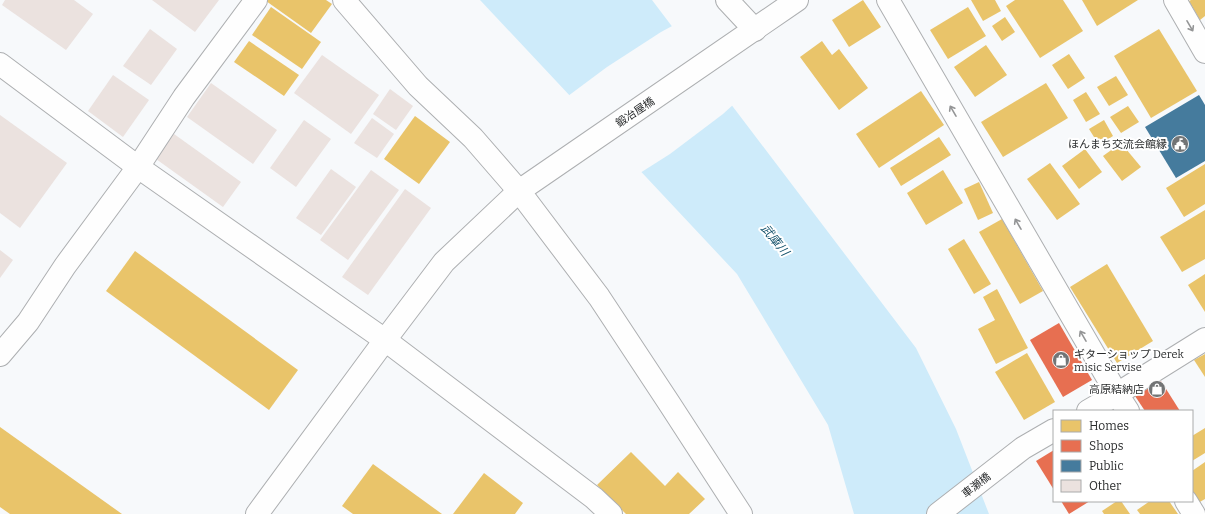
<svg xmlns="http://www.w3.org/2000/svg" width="1205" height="514" font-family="Bitter,'Noto Sans JP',serif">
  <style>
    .water { fill: #ceebfa }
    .pier { fill: #f7f9fb }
    .homes { fill: #e9c46a }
    .shops { fill: #e76f51 }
    .public { fill: #457b9d }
    .building { fill: #ebe2df }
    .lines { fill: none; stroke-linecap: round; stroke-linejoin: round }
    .street-casing { stroke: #adafb1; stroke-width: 24 }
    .secondary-casing { stroke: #adafb1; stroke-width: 24 }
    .street { stroke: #fefefe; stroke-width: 22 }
    .secondary { stroke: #fefefe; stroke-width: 22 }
    .oneway { stroke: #949596 }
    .labels { text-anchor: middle; stroke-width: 4; stroke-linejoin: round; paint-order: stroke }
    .street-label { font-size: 11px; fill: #2a2c2d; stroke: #fff }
    .poi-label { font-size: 11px; fill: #2a2c2d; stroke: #fff; text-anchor: end }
    .water-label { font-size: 12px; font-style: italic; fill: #0d4d67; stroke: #fff }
  </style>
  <rect width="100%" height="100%" fill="#f7f9fb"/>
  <polygon class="water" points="480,0 652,0 916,348 956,429 989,514 854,514 828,425 737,274"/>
  <polygon class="pier" points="674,25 734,104 723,114 670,154 640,173 568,96 607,67 661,32"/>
  <g class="homes">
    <polygon points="267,0 326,0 332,4 311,33 266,1"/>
    <polygon points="863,0 881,27 849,47 832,20"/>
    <polygon points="971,0 995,0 1001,11 983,21"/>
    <polygon points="1015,0 1063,0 1083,31 1040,58 1006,6"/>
    <polygon points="1082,0 1138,0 1097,26"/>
    <polygon points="1191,0 1205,0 1205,16 1200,20 1189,1"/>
    <polygon points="271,7 321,42 302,69 252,35"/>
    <polygon points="968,7 986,36 948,59 930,30"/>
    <polygon points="1005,17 1015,32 1002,41 992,26"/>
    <polygon points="1159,29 1197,91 1151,118 1114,56"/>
    <polygon points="249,41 299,75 284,96 234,62"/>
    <polygon points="822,41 832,55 839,49 868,88 839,110 800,57"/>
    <polygon points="986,45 1007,75 975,97 954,67"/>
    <polygon points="1069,54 1085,78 1068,89 1052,65"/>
    <polygon points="1116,76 1128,95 1109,106 1097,87"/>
    <polygon points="1046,83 1068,118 1003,157 981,122"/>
    <polygon points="921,91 944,125 879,168 856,134"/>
    <polygon points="1086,92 1100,114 1086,122 1073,100"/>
    <polygon points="1128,106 1139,122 1121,133 1110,117"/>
    <polygon points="415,116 450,142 419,184 384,159"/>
    <polygon points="1104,120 1113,136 1099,145 1089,129"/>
    <polygon points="939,137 951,155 901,186 890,168"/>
    <polygon points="1121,143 1141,167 1122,181 1103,156"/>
    <polygon points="1085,149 1102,172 1079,189 1062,166"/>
    <polygon points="1050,163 1080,204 1057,220 1027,179"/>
    <polygon points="1205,164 1205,204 1184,217 1166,188"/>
    <polygon points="943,170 963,203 926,225 907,193"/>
    <polygon points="979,182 993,213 978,220 964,189"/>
    <polygon points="1205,210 1205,259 1182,272 1160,237"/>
    <polygon points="1002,219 1043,291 1020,304 979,232"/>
    <polygon points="964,239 991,284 974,294 948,249"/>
    <polygon points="135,251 298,370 269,410 106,291"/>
    <polygon points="1107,264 1153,341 1117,363 1070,287"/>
    <polygon points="1205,274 1205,312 1188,285"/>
    <polygon points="997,289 1028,348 996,364 978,329 995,320 983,297"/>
    <polygon points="1027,353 1055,402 1024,420 995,372"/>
    <polygon points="1205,354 1205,377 1194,360"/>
    <polygon points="0,427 122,514 10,514 0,507"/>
    <polygon points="1205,428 1205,453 1192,461 1192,436"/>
    <polygon points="631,452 665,486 678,472 705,499 689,514 626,514 597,485"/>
    <polygon points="1205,462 1205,499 1198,503 1192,494 1192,471"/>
    <polygon points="373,464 442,514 353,514 342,506"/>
    <polygon points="484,473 523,503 515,514 453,514"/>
    <polygon points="1117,501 1121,501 1130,514 1104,514 1102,511"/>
    <polygon points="1150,501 1169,501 1178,514 1140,514 1137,510"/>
  </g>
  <g class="shops">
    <polygon points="1059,323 1092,380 1063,397 1030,340"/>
    <polygon points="1161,381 1180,411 1145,411 1135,396"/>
    <polygon points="1054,450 1054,490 1036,461"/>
    <polygon points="1061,501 1090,501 1069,514"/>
  </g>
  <polygon class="public" points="1199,95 1205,105 1205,161 1176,178 1145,127"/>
  <g class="building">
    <polygon points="5,0 74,0 93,14 66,50 2,5"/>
    <polygon points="152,0 219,0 195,32"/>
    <polygon points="150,29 177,49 151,85 123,66"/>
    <polygon points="322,55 379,95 351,134 294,93"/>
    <polygon points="113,75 149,100 123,137 88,111"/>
    <polygon points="211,83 277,130 253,164 187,117"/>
    <polygon points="390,89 413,106 396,130 373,114"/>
    <polygon points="0,115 67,163 20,228 0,213"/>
    <polygon points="372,118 394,134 377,158 354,143"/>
    <polygon points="304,120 331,139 296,187 270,168"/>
    <polygon points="174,134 241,182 223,207 156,159"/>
    <polygon points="331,169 356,187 321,235 296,218"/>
    <polygon points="371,170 399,190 348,260 320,240"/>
    <polygon points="405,189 431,208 368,295 342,277"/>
    <polygon points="0,250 13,260 0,278"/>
  </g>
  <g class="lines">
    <g class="street-casing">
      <g id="street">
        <polyline points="344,0 418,86 473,138 519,191 599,297 669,403 741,514"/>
        <polyline points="727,0 755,30"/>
        <polyline points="888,0 1117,394 1128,411"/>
        <polyline points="1175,0 1205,52"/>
        <polyline points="0,64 138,167 385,340 594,498 611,514"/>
        <polyline points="0,355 28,322 65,266 138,167 184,97 256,0"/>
        <polyline points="1088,411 1117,394 1205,339"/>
        <polyline points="1186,501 1194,514"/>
        <polyline points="938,514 1023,448 1054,430"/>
      </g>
    </g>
    <g class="secondary-casing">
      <polyline id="secondary" points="257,514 385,340 444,262 519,191 797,0"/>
    </g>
    <use href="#street" class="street"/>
    <use href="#secondary" class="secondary"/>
  </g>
  <defs><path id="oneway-shaft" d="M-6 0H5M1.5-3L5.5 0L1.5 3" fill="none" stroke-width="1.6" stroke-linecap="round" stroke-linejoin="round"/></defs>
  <g class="oneway">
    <use href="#oneway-shaft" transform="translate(1190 26) rotate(60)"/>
    <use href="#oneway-shaft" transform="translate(953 111) rotate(-120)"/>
    <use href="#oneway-shaft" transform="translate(1018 224) rotate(-120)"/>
    <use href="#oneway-shaft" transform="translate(1083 336) rotate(-120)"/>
  </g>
  <defs>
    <g id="civic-disc" transform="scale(0.9)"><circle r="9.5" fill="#727475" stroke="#fff"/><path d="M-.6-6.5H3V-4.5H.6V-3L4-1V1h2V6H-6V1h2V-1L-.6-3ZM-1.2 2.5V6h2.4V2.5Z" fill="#fff"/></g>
    <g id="shop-disc" transform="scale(0.9)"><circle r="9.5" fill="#727475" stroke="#fff"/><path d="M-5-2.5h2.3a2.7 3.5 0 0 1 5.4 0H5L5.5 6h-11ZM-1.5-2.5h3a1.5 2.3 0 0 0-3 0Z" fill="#fff"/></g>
  </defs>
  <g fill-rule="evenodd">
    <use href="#civic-disc" x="1180" y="144"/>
    <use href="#shop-disc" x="1061" y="360"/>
    <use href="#shop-disc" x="1157" y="389"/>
  </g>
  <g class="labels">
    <g class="street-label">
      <text transform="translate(635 112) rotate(-34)" y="4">鍛冶屋橋</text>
      <text transform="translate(976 485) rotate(-38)" y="4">車瀬橋</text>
    </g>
    <g class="poi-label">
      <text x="1167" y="148">ほんまち交流会館縁</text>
      <text x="1074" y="358" text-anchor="start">ギターショップ Derek<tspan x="1074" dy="13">misic Servise</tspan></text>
      <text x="1144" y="393">高原結納店</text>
    </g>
    <g class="water-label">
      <text transform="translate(775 240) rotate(51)" y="4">武庫川</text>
    </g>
  </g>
  <rect x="1053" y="410" width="140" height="92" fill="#ffffff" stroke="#aaabab"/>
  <rect x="1061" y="420" width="20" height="12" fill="#e9c46a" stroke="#aaabab"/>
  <text x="1089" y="430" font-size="12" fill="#2a2c2d">Homes</text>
  <rect x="1061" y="440" width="20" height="12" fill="#e76f51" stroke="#aaabab"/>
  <text x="1089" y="450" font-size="12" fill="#2a2c2d">Shops</text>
  <rect x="1061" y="460" width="20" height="12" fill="#457b9d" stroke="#aaabab"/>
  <text x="1089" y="470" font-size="12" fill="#2a2c2d">Public</text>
  <rect x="1061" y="480" width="20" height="12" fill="#ebe2df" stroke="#aaabab"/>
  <text x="1089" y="490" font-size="12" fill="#2a2c2d">Other</text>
</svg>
